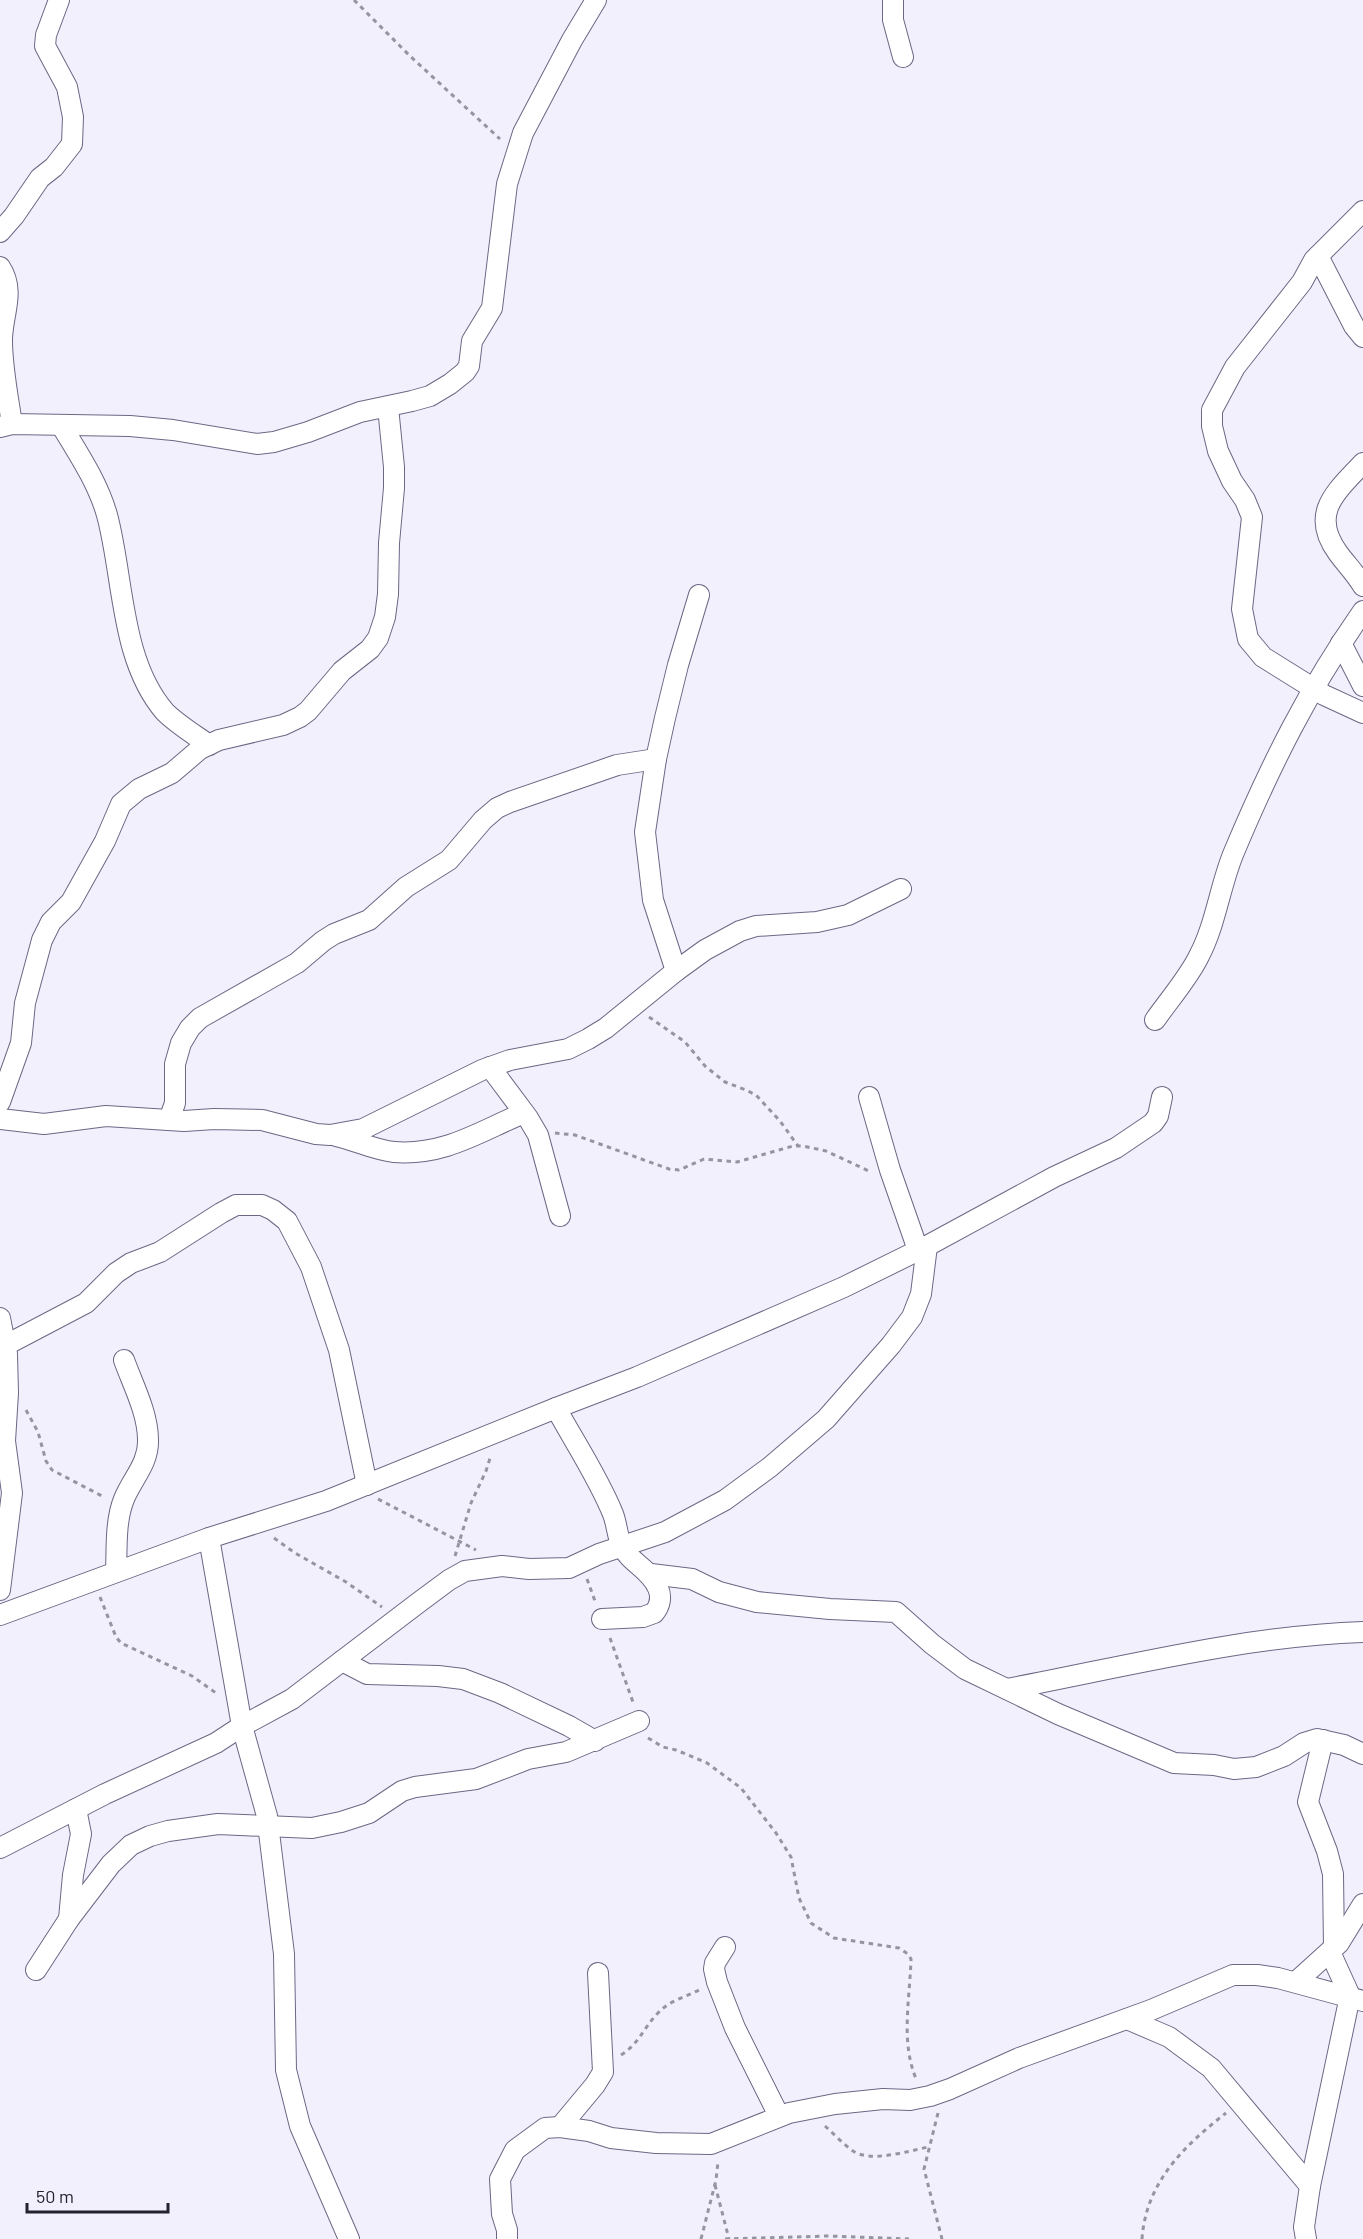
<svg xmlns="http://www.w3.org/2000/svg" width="1363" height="2239" font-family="Barlow,sans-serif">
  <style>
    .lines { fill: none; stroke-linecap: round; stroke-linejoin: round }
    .minor-casing { stroke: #6e6684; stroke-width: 22 }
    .path { stroke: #9794a1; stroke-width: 3; stroke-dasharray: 4.5 4.5; stroke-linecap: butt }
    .minor { stroke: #fff; stroke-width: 20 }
  </style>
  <rect width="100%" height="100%" fill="#f3f0fe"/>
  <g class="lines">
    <g class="minor-casing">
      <g id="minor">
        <polyline points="893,0 893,20 903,57"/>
        <polyline points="1363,211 1314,260 1302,282 1235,367 1212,410 1212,426 1218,451 1232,481 1245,500 1252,517 1242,609 1248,639 1263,657 1324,695 1363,713"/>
        <polyline points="0,232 14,216 40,178 54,167 72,144 73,117 67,87 45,46 46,35 59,0"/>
        <polyline points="1318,256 1354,326 1363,337"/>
        <path d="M 0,267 C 16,291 2,315 2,340 C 2,368 8,397 12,424"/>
        <path d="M 61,425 C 78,453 98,483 107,515 C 124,578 120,660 165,712 C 177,724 195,735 209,745"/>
        <polyline points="0,427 12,424 130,426 173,430 257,444 274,442 308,432 360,412 412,401 430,396 450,384 465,372 469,366 472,341 492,308 507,184 523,133 572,40 596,0"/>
        <path d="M 1363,463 C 1336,492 1309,513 1338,553 C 1346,564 1356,574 1363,586"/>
        <polyline points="1341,643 1363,686"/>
        <polyline points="676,971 653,900 645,832 656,759 665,718 678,665 699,595"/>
        <path d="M 1155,1020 C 1169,1000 1189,977 1199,956 C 1216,924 1220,885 1234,852 C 1271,764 1308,690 1363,611"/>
        <polyline points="490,1067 528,1118 538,1135 560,1216"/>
        <polyline points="869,1097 890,1170 918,1250"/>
        <polyline points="0,1102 21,1043 25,1003 42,940 51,922 71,902 105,841 121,804 139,789 172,773 200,749 219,740 283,725 300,717 308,711 342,671 370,649 378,638 385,617 388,594 389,543 394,488 394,467 388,407"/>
        <polyline points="0,1119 44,1124 106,1116 184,1121 214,1119 262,1120 316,1134 330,1135 363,1129 482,1070 510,1060 568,1049 588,1039 606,1028 676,971 705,950 740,931 756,926 817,922 848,915 901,889"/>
        <polyline points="169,1120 175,1103 175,1064 181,1043 190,1028 200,1018 297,963 323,941 334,934 369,920 406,887 449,860 483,820 497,808 510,802 617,765 656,759"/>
        <path d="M 336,1136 C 355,1140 374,1150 394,1152 C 445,1156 480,1131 524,1113"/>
        <polyline points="0,1318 7,1354 8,1393 5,1441 12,1493 0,1590"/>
        <polyline points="6,1345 86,1303 116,1273 131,1263 160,1252 221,1213 236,1205 262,1205 273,1210 287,1221 311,1267 339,1350 367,1485"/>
        <path d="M 556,1408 C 575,1443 598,1477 613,1514 C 617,1524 617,1536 622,1546 C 630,1563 650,1569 658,1588 C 662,1597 660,1606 654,1613 L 643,1617 L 602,1619"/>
        <polyline points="209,1538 242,1726 267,1816 284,1954 286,2070 300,2126 349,2239"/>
        <path d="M 116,1572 C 117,1549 115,1521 124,1499 C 132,1479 149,1463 148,1440 C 148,1413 133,1385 124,1360"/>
        <polyline points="651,1574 692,1579 719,1592 757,1602 830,1609 896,1612 932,1644 965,1669 1058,1714 1174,1763 1214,1765 1234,1769 1256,1767 1284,1756 1304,1743 1317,1739 1344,1745 1363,1754"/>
        <polyline points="0,1615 209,1538 326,1501 556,1408 637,1377 844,1287 927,1246 1054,1177 1116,1148 1153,1123 1158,1116 1162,1097"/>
        <polyline points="342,1661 367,1674 438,1676 463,1679 500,1693 569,1726 595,1741"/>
        <path d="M 1007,1689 C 1124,1667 1243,1636 1363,1632"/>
        <polyline points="1323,1740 1308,1802 1327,1851 1333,1874 1334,1948"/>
        <polyline points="0,1848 105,1794 216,1743 242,1726 292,1699 418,1603 449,1580 465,1571 502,1566 529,1569 569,1568 599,1554 665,1532 725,1500 770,1467 826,1419 891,1345 912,1317 921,1294 927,1246"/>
        <polyline points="69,1919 73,1875 81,1834 76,1809"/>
        <polyline points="725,1947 715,1963 714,1969 717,1982 735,2028 779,2116"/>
        <polyline points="36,1970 69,1919 111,1864 131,1845 150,1836 168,1831 218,1824 312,1828 341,1822 369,1813 402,1791 415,1787 476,1779 528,1759 566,1752 639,1721"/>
        <polyline points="1296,1982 1339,1943 1363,1904"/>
        <polyline points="1127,2019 1169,2037 1211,2068 1310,2186"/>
        <polyline points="560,2127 595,2085 603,2072 598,1973"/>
        <polyline points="507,2239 507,2230 502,2214 500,2179 515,2150 545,2128 560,2127 589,2131 611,2138 656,2143 711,2144 789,2113 835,2104 883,2099 910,2100 930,2096 950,2089 1019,2058 1151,2010 1233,1975 1257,1975 1278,1978 1363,2001"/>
        <polyline points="1306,2239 1304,2227 1310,2186 1350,1996 1330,1952"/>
      </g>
    </g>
    <g class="path">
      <polyline points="354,0 410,56 500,139"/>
      <polyline points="649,1017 685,1042 705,1066 725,1082 746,1090 756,1095 780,1121 798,1146"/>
      <polyline points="555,1133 575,1135 669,1169 679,1170 704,1159 737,1162 793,1146 803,1146 826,1151 871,1172"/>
      <polyline points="26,1410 38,1432 46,1461 52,1470 104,1497"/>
      <polyline points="378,1499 476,1550"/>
      <polyline points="274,1538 295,1553 346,1582 382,1607"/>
      <polyline points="455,1556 471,1503 486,1471 491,1455"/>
      <polyline points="587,1579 595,1601"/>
      <polyline points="100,1597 116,1637 121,1643 192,1676 216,1693"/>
      <polyline points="610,1638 634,1705"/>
      <path d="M 648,1738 L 663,1747 L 676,1750 L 707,1763 L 741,1788 L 776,1833 L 791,1857 L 799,1898 L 811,1923 L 834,1938 L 899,1948 L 908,1954 L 911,1959 C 910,1999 900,2043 917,2081"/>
      <path d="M 621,2055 C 639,2044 644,2027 658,2013 C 669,2001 685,1997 699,1990"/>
      <polyline points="938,2113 924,2169 942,2239"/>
      <path d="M 825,2126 C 834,2134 843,2144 853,2151 C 870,2163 909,2151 928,2147"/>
      <polyline points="715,2185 729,2239"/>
      <polyline points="701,2239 716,2180 718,2162"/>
      <polyline points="725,2239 828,2236 909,2239"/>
      <path d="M 1142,2239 C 1146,2182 1184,2146 1226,2113"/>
    </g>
    <use href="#minor" class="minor"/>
  </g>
  <path d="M27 2203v9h141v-9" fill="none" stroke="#25212e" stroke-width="3"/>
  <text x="36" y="2203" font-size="18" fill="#25212e" stroke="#f3f0fe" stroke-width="4.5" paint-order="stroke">50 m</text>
</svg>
